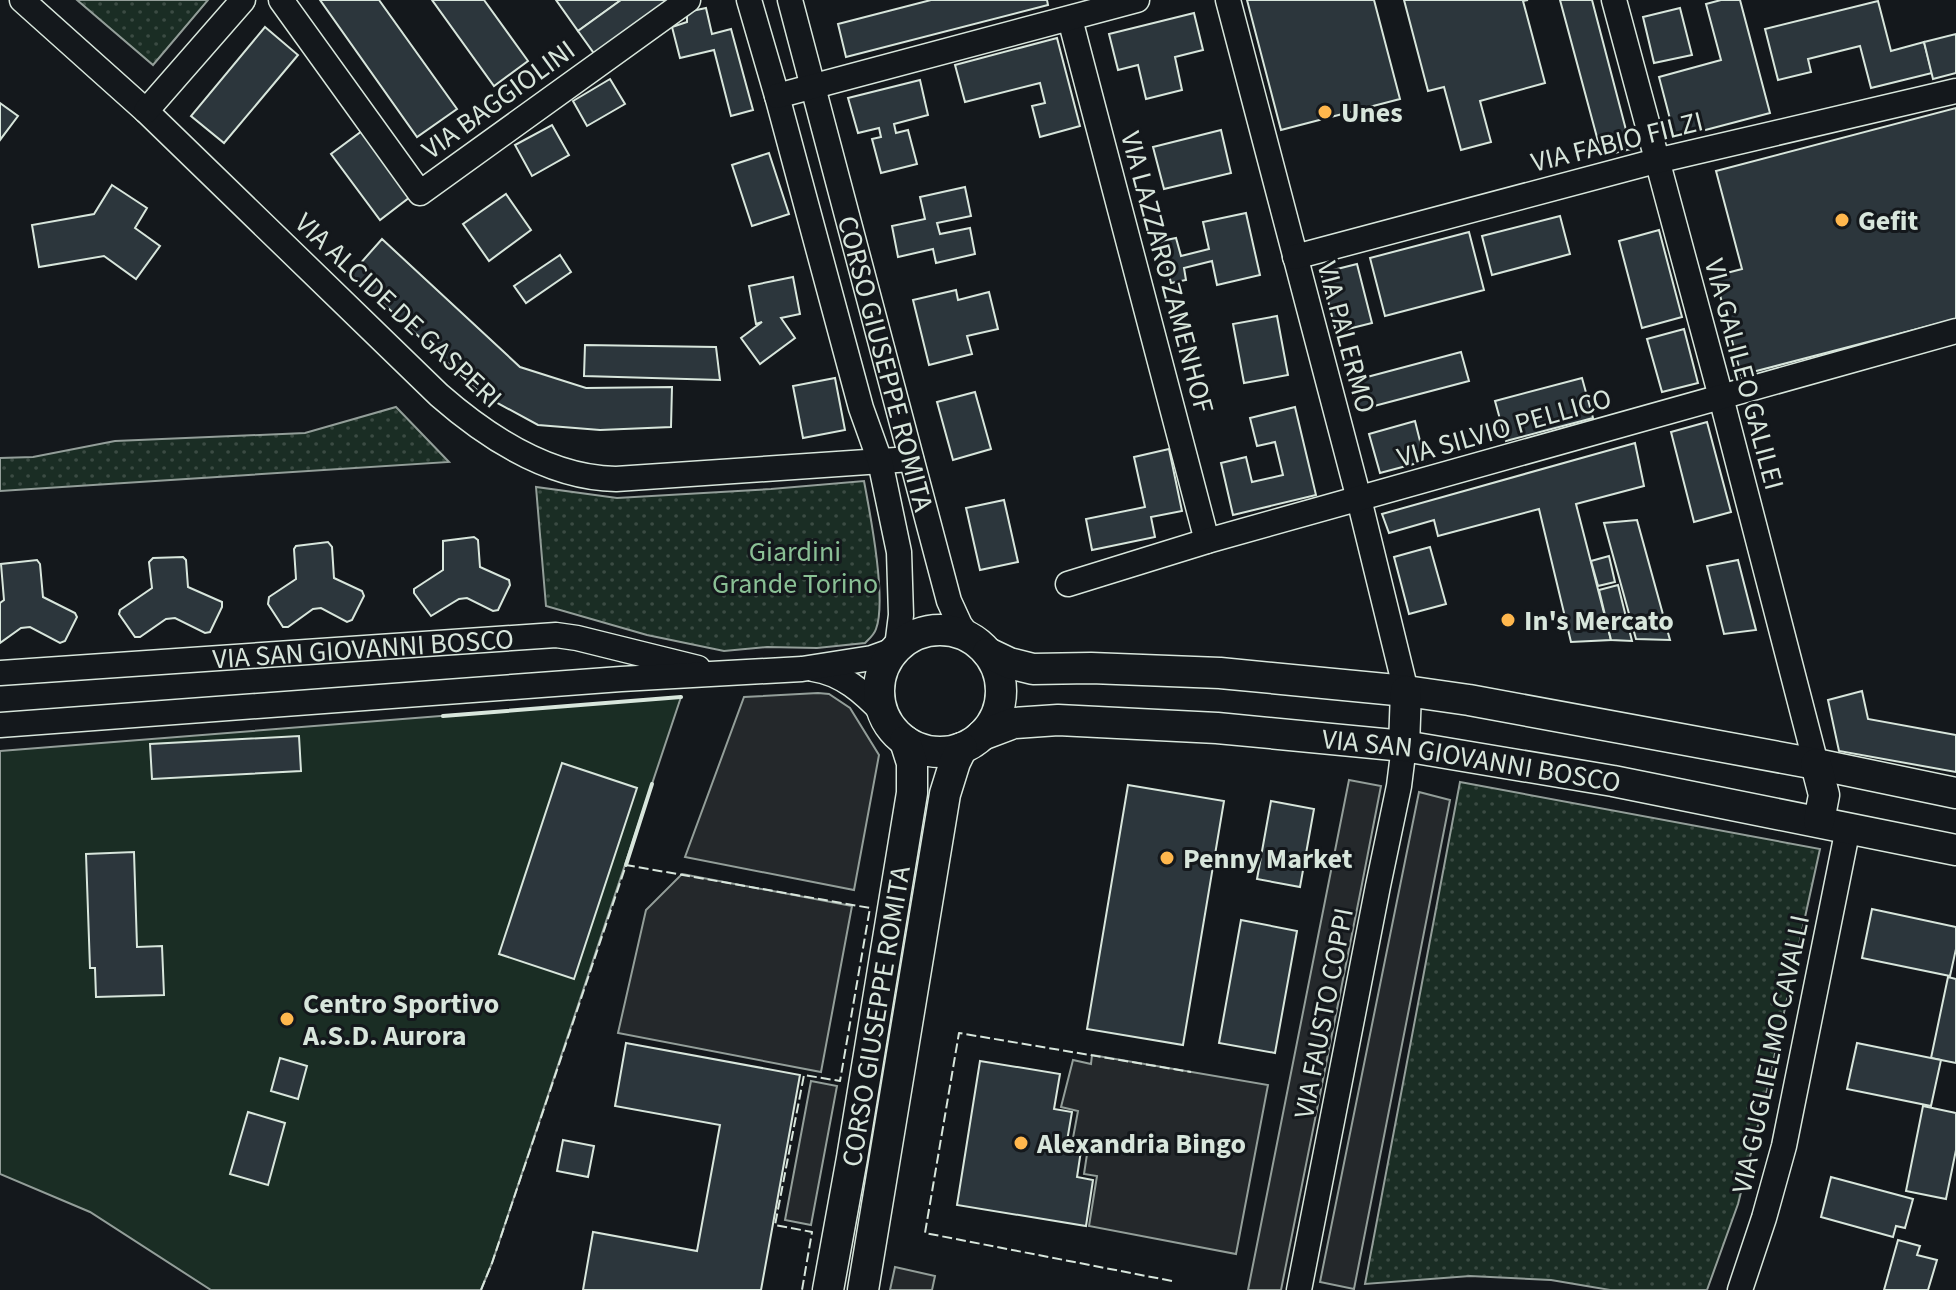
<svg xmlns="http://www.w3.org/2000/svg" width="1956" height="1290" font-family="'Source Sans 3',sans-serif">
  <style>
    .grass { fill: url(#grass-dots); stroke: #939e99; stroke-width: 2 }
    .garden { fill: #1a2d24; stroke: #939e99; stroke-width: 2 }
    .parking { fill: #24282b; stroke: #939e99; stroke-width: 2 }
    .building { fill: #2c363c; stroke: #d8e6dc; stroke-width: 2 }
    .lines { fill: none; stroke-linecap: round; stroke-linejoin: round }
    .minor-casing { stroke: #d8e6dc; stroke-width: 27 }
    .major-casing { stroke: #d8e6dc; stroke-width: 33 }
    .minor { stroke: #14181c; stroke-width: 24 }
    .major { stroke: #14181c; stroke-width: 30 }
    .fence { stroke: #d8e6dc; stroke-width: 2; stroke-dasharray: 10 4; stroke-linecap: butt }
    .wall { stroke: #d8e6dc; stroke-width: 4 }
    .poi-dot { fill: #ffb74d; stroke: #14181c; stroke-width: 3 }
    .labels { text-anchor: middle; stroke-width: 6; stroke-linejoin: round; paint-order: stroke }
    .street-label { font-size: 28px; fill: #d8e6dc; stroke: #14181c }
    .poi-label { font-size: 28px; font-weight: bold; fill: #d8e6dc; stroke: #14181c; text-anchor: start }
    .park-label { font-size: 28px; fill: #8ac095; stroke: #14181c }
  </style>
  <defs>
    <pattern id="grass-dots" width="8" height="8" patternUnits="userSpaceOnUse" patternTransform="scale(2)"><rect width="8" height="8" fill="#1a2d24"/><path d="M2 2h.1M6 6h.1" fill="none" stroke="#3b4b43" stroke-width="1.8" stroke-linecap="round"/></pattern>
  </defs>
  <rect width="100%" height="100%" fill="#14181c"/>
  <g class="grass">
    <polygon points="77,0 208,0 153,65"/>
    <polygon points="396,407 449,462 0,491 0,458 33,457 115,441 305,433"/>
    <path d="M 864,481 C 870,513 887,600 876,629 C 874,635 870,638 865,643 L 817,648 L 767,647 L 724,651 L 647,635 L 546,606 L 536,487 L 617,498 L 771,489 Z"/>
    <polygon points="1460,782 1820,849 1767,1090 1738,1204 1707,1290 1610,1290 1551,1280 1470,1276 1365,1284"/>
  </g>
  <polygon class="garden" points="681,697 492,1263 481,1290 211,1290 90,1212 0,1174 0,751"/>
  <g class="parking">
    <polygon points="818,693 829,694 850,708 879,755 854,890 685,857 744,697"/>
    <polygon points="1349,780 1381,786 1362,884 1281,1290 1248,1290"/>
    <polygon points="1419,792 1450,800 1354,1289 1320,1282"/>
    <polygon points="682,874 852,906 821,1072 618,1033 646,910"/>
    <polygon points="1092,1055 1268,1085 1236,1254 1089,1226 1097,1176 1084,1174 1089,1141 1073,1138 1078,1111 1061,1107 1073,1060 1091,1064"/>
    <polygon points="811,1081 837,1086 811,1225 785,1220"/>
    <polygon points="895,1267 935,1276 932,1290 890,1290"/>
  </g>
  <g class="building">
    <polygon points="320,0 379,0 457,109 417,137"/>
    <polygon points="432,0 484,0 528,61 494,86"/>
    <polygon points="556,0 621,0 578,31"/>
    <polygon points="621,0 678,0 598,59 578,31"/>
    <polygon points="931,0 1047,0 1048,5 846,57 838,24"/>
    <polygon points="1247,0 1374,0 1400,99 1281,130"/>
    <polygon points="1404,0 1528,0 1523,1 1545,83 1480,101 1491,142 1461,150 1444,87 1428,91"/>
    <polygon points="1560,0 1592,0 1631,149 1602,156"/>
    <polygon points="1721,0 1740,0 1770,113 1675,138 1659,77 1721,60 1706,4"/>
    <polygon points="1878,1 1891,51 1924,42 1932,73 1871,88 1860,46 1808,59 1811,72 1778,80 1765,29"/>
    <polygon points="706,8 712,34 731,29 753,110 731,116 714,50 680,58 672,27 687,22 687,12"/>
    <polygon points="1680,8 1692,55 1654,63 1643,17"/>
    <polygon points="1194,13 1203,50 1175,57 1182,90 1146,99 1138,65 1118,70 1109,34"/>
    <polygon points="265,27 298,55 224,143 191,116"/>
    <polygon points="1956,34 1956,73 1933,79 1924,42"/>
    <polygon points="1057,38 1080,126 1040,137 1032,106 1045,103 1040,83 965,102 955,65"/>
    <polygon points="610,79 625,104 587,126 573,101"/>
    <polygon points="920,80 928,115 894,124 896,133 908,130 917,164 881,173 872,139 881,137 879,128 858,133 848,98"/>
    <polygon points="0,103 18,116 0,140"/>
    <polygon points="1956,108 1956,319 1741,375 1715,276 1742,269 1716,171"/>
    <polygon points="552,125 569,155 532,176 515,145"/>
    <polygon points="1221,130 1231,173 1164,189 1153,147"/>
    <polygon points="362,131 410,197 380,220 331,154"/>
    <polygon points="769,153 789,214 752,226 732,165"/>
    <polygon points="112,185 147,208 135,228 160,246 136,279 104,256 39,267 32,225 94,214"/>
    <polygon points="965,187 971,216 937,223 940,234 970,228 975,254 936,263 933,249 898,257 892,226 925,219 920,197"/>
    <polygon points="506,194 531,230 489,261 463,224"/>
    <polygon points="1246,213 1260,275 1217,285 1212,261 1184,268 1186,280 1171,283 1161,241 1176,238 1181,256 1209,249 1203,222"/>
    <polygon points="1560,216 1570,254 1492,275 1482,236"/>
    <polygon points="1659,230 1682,317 1642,328 1619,241"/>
    <polygon points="1469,232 1484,290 1385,316 1370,258"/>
    <polygon points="382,239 520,367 586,388 672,387 671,427 600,430 538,425 492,400 490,402 351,274"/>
    <polygon points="560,255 571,272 526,303 514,286"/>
    <polygon points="1357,264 1372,323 1336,332 1321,273"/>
    <polygon points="793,277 800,314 781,318 795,338 760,364 741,338 762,322 756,324 749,286"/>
    <polygon points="956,290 958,300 989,292 998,329 967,336 972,354 929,365 913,300"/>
    <polygon points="1277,316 1288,375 1244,383 1233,324"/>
    <polygon points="1684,329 1698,383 1662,392 1647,339"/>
    <polygon points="585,345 716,347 720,380 584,376"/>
    <polygon points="1461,352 1469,381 1359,410 1352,381"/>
    <polygon points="835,378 845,430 803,438 793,386"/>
    <polygon points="1582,378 1593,418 1506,441 1495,401"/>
    <polygon points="975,392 991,449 953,460 937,402"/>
    <polygon points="1295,407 1316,495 1233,515 1221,463 1246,457 1252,482 1283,475 1275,442 1257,446 1250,418"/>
    <polygon points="1415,421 1425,461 1380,473 1369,434"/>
    <polygon points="1707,422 1731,512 1694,522 1671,432"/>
    <polygon points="1635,443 1644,486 1576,504 1611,640 1571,642 1539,509 1438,536 1434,520 1389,533 1382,514"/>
    <polygon points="1169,449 1182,511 1151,517 1155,537 1092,550 1086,519 1145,507 1134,457"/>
    <polygon points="1004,500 1018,562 980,570 966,508"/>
    <polygon points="1637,520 1670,640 1636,639 1604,523"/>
    <polygon points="474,537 478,540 480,567 509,580 510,585 498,610 493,611 467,598 459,599 431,616 414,593 414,589 443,570 443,541"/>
    <polygon points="328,542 332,547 334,578 362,591 364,596 352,620 347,622 321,608 313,609 288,627 283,627 268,604 269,597 296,579 294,549 296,546"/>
    <polygon points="1430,547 1446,604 1409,614 1394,557"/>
    <polygon points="1609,556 1615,582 1598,586 1591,561"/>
    <polygon points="183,557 186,560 188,587 222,602 222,607 210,632 205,633 175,618 166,619 140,637 135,637 119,614 120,610 152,588 149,562 153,558"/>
    <polygon points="37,560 40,564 43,597 75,613 77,617 65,641 60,643 30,627 21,628 0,643 0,603 4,600 1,564"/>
    <polygon points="1738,560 1756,630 1724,634 1707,566"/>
    <polygon points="1618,585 1632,641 1611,640 1599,590"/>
    <polygon points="1862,691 1868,719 1956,735 1956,772 1839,751 1828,700"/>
    <polygon points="299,736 301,771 152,779 150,744"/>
    <polygon points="562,763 637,788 574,979 499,954"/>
    <polygon points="1128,785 1224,801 1183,1045 1087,1029"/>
    <polygon points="1271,801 1314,809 1300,887 1257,879"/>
    <polygon points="134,852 137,947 162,946 164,995 96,997 95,968 90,968 86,854"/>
    <polygon points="1872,909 1956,927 1956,949 1950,976 1862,958"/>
    <polygon points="1241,920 1297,931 1275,1053 1219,1043"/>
    <polygon points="1948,977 1956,979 1956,1063 1931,1058"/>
    <polygon points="626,1043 800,1075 761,1290 583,1290 593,1232 697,1251 720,1125 615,1106"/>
    <polygon points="1857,1043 1941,1060 1931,1106 1847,1089"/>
    <polygon points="280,1058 307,1066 298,1099 271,1091"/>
    <polygon points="980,1061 1060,1074 1054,1109 1072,1112 1067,1141 1082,1144 1077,1177 1093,1180 1086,1226 957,1205"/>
    <polygon points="1923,1106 1956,1113 1956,1150 1946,1199 1906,1191"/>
    <polygon points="248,1112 285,1123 268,1185 230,1174"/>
    <polygon points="563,1140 594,1146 588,1177 557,1171"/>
    <polygon points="1831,1177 1913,1199 1905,1228 1896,1226 1893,1237 1821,1217"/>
    <polygon points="1898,1240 1920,1246 1917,1255 1937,1260 1928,1290 1884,1290"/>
  </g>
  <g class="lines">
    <g class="minor-casing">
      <g id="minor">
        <path d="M 22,0 L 146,111 L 439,395 C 487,437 550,478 616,479 L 911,459"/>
        <polyline points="281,0 420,193 688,0"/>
        <polyline points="749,0 777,96 861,408 880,461 899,552 901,615 897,647"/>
        <path id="s1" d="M 790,0 L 949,601 L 960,625 L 969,637"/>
        <polyline points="1228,0 1359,499 1406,691"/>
        <polyline points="1614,0 1721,397 1816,764"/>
        <polyline points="1070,19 1207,541"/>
        <polyline points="777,96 1137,0"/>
        <polyline points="146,111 243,0"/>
        <polyline points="1295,257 1656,161 1956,91"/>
        <polyline points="1068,584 1207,541 1956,331"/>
        <path d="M 813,669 C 842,673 864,693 883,713"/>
        <path id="s2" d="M 0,673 L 556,635 L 577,638 L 698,668"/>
        <polyline points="0,725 621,679 802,669 872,658 894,650"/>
        <polyline points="1299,1290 1378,886 1399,786 1404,746"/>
        <polyline points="1740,1290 1764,1218 1784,1146 1848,828"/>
      </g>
    </g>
    <g class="major-casing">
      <g id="major">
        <circle cx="940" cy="691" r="61"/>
        <polyline points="988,653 1009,663 1033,669 1091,668 1220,673 1406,691 1469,700 1816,764 1956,793"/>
        <path id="s3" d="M 982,735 L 1014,723 L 1058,720 L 1217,728 L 1404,746 L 1613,781 L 1956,850"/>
        <polyline points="1404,746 1406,691"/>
        <polyline points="1816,764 1824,795 1819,821"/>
        <path id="s4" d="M 828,1290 L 852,1158 L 912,793 L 912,763 L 905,741"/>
        <polyline points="863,1290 945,794 955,762 962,748"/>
      </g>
    </g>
    <use href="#minor" class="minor"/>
    <use href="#major" class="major"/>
    <g class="fence">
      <polyline points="1172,1281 925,1233 959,1033 1191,1072"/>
      <polyline points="481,1290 492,1263 626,865 870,908 840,1081 804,1075 775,1225 812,1232 802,1290"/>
    </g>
    <g class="wall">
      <polyline points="443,716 681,697"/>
      <polyline points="626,865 652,784"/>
    </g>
  </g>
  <g class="poi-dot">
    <circle cx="1325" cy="112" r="8"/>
    <circle cx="1842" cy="220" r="8"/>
    <circle cx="1508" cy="620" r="8"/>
    <circle cx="1167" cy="858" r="8"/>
    <circle cx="287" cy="1019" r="8"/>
    <circle cx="1021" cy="1143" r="8"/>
  </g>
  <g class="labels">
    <g class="street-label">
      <text transform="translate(498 99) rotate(-36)" y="10">VIA BAGGIOLINI</text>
      <text transform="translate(1617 141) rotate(-14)" y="10">VIA FABIO FILZI</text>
      <text transform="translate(1168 272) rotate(75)" y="10">VIA LAZZARO ZAMENHOF</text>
      <text transform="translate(399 310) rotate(43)" y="10">VIA ALCIDE DE GASPERI</text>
      <text transform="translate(1347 337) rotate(75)" y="10">VIA PALERMO</text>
      <text dy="10" stroke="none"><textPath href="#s1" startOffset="376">CORSO GIUSEPPE ROMITA</textPath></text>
      <text transform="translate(1745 374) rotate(75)" y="10">VIA GALILEO GALILEI</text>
      <text transform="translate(1504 427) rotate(-16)" y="10">VIA SILVIO PELLICO</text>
      <text dy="10" stroke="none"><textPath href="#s2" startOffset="364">VIA SAN GIOVANNI BOSCO</textPath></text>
      <text dy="10" stroke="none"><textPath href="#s3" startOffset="494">VIA SAN GIOVANNI BOSCO</textPath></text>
      <text transform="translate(1323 1013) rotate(-79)" y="10">VIA FAUSTO COPPI</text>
      <text dy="10" stroke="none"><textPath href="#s4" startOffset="278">CORSO GIUSEPPE ROMITA</textPath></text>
      <text transform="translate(1770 1054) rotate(-78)" y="10">VIA GUGLIELMO CAVALLI</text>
    </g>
    <g class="poi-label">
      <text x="1341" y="122">Unes</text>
      <text x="1858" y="230">Gefit</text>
      <text x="1524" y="630">In's Mercato</text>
      <text x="1183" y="868">Penny Market</text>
      <text x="303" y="1013">Centro Sportivo<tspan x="303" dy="32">A.S.D. Aurora</tspan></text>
      <text x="1037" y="1153">Alexandria Bingo</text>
    </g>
    <g class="park-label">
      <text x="795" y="561">Giardini<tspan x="795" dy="32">Grande Torino</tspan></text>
    </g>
  </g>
</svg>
